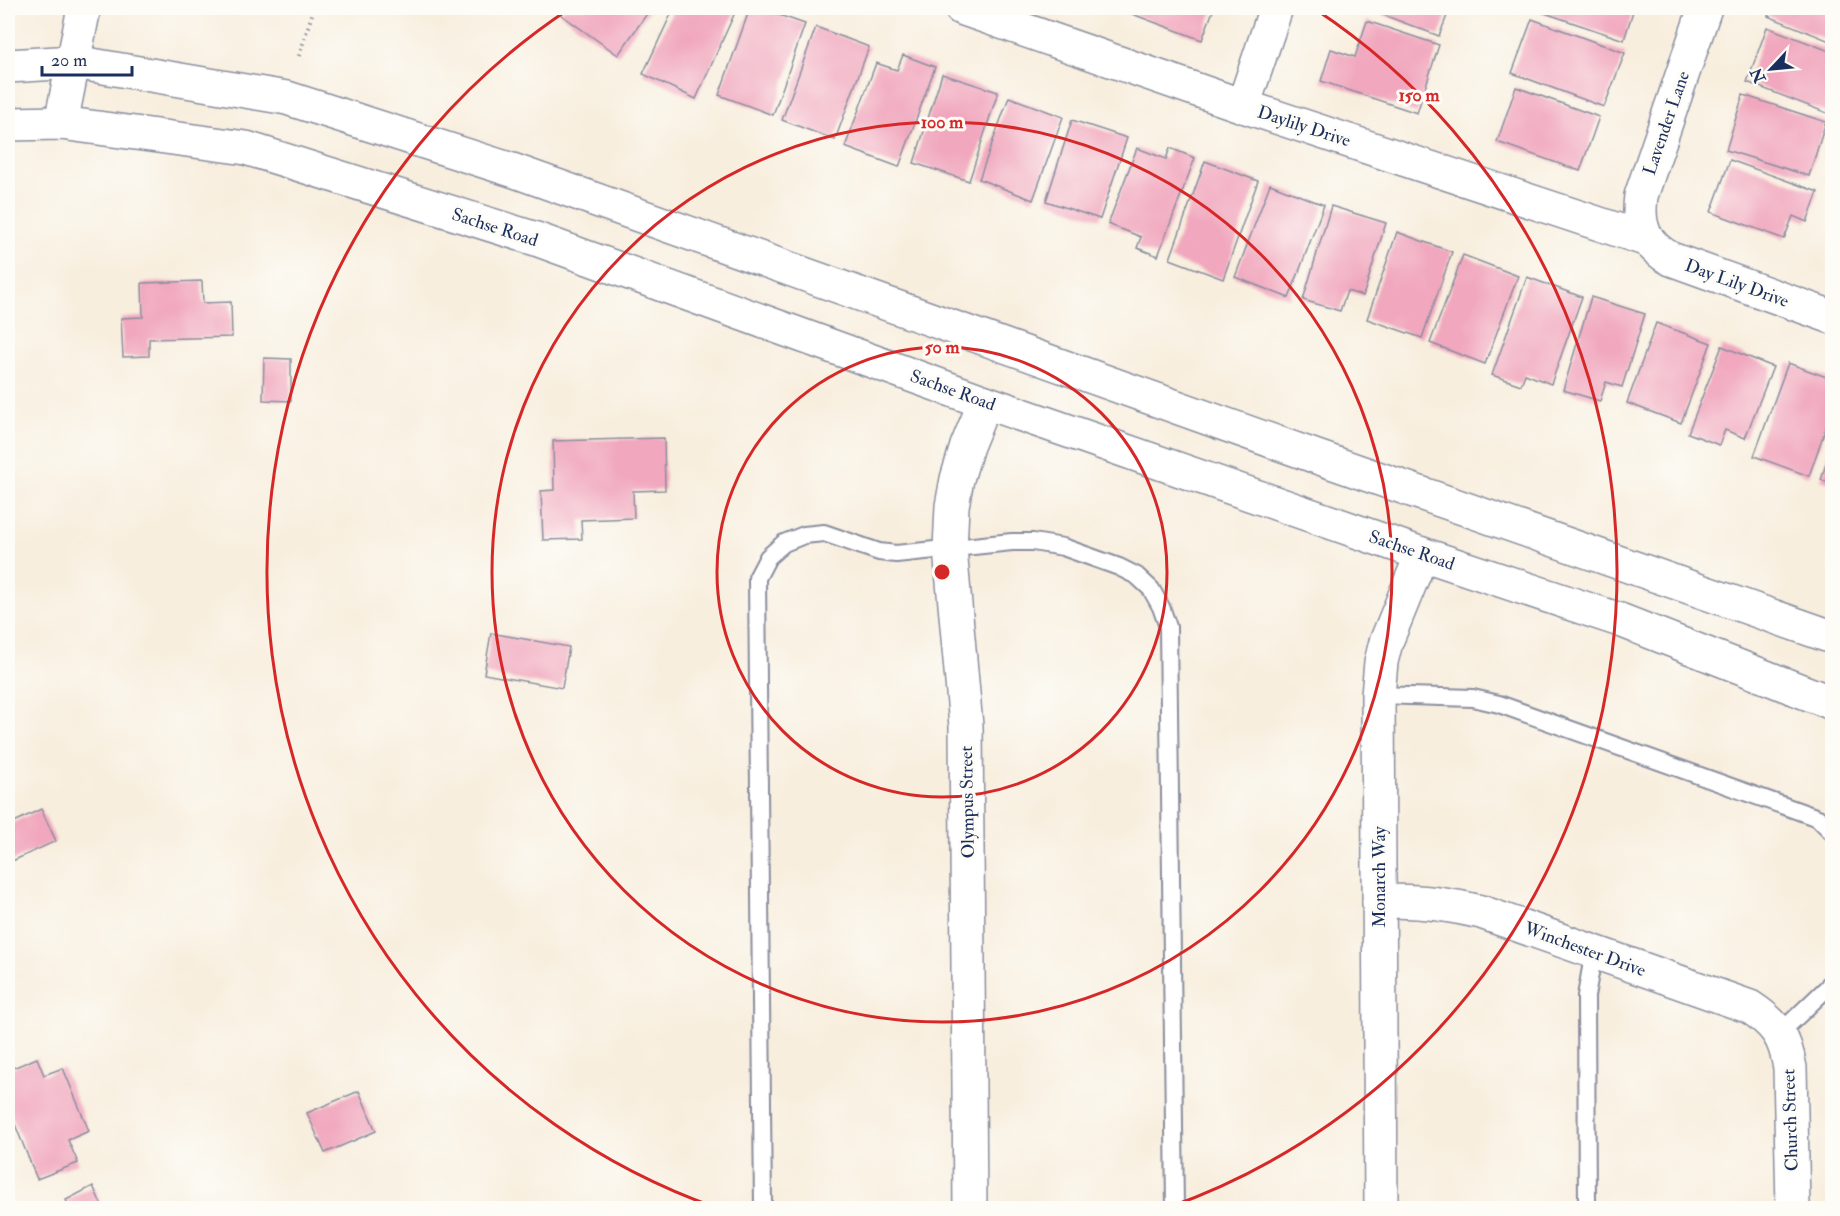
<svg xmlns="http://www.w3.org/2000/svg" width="1840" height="1216" font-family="'IM FELL Double Pica',serif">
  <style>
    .building { fill: #f1a7be }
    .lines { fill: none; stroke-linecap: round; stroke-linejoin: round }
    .lane-casing { stroke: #8a8e9e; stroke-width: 20 }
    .street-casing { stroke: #8a8e9e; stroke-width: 36 }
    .secondary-casing { stroke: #8a8e9e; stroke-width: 36 }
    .path { stroke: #8a8e9e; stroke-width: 4; stroke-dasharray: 1.5 4.5; stroke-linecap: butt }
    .lane { stroke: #fff; stroke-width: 16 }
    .street { stroke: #fff; stroke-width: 33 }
    .secondary { stroke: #fff; stroke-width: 33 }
    .ring { fill: none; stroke: #d62828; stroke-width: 3 }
    .labels { text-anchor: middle; stroke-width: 6; stroke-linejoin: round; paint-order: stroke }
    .street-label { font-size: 18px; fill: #1b2f5e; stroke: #fdfcf7 }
    .centre { fill: #d62828; stroke: #fdfcf7; stroke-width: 3 }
    .ring-label { font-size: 18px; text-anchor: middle; font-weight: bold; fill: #d62828; stroke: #fdfcf7; stroke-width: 6; stroke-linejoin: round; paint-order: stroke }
  </style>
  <rect width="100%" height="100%" fill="#fdfcf7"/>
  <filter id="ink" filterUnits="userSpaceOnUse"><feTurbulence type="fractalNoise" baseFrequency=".0167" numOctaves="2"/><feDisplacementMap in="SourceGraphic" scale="12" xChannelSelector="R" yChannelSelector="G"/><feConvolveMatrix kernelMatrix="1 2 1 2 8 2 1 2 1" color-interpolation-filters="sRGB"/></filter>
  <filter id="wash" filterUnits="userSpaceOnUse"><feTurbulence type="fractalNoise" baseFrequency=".008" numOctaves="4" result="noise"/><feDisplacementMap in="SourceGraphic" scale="24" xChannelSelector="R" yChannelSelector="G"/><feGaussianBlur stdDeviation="1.35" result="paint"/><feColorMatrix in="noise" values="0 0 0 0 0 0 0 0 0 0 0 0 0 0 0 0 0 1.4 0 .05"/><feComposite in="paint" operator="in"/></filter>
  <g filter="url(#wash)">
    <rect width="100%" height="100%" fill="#f8eede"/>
    <g id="blocks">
      <g class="building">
        <polygon points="564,8 651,8 618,55 560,14"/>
        <polygon points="674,8 737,8 696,99 643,74"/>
        <polygon points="750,8 759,8 805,24 773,115 719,95"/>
        <polygon points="1116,8 1214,8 1202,40"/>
        <polygon points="1365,8 1450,8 1439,36"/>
        <polygon points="1537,8 1634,8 1624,40 1536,10"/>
        <polygon points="1772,8 1832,8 1832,42 1768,16"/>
        <polygon points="1532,19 1625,53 1604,107 1512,73"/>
        <polygon points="1367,21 1439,45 1417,113 1321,81 1331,49 1355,57"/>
        <polygon points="816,27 869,47 835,140 782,120"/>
        <polygon points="1767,27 1832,52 1832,115 1747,82"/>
        <polygon points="903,55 935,67 899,167 845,147 876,63 897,70"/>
        <polygon points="942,74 998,92 969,181 914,163"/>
        <polygon points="1516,87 1599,117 1580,171 1497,142"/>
        <polygon points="1743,95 1826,122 1809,176 1726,150"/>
        <polygon points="1009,97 1063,117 1033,200 979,179"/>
        <polygon points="1072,120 1127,138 1100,219 1046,201"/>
        <polygon points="1137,148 1166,159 1170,148 1195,158 1158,256 1137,248 1141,237 1108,224"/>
        <polygon points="1730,160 1818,192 1807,222 1793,216 1784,239 1711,212"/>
        <polygon points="1205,161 1258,181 1223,279 1170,259"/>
        <polygon points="1270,184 1324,205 1289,298 1235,277"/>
        <polygon points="1331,206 1386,223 1363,296 1347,291 1340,311 1303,300"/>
        <polygon points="1397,232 1452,252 1422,338 1367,319"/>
        <polygon points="1463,255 1518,276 1485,364 1430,343"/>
        <polygon points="1527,277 1582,297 1551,384 1525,374 1521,385 1492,375"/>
        <polygon points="202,281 203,303 231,302 232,337 149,339 149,356 123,357 121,318 143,317 142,283"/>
        <polygon points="1591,297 1645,314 1622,387 1606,382 1600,401 1563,390"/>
        <polygon points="1656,323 1711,343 1681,423 1627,403"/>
        <polygon points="1722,346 1773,367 1745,438 1725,430 1719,445 1688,433"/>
        <polygon points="264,358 291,359 291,401 263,400"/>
        <polygon points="1788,363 1832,379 1832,410 1809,476 1754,456"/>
        <polygon points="664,438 665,490 633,491 634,518 581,520 582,539 543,540 541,491 554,490 553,441"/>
        <polygon points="1832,444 1832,484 1821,480"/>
        <polygon points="491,633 569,647 562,688 484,674"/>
        <polygon points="41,809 56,841 8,863 8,825"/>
        <polygon points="37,1058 44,1075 63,1068 89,1131 68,1140 78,1163 37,1179 8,1107 8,1070"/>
        <polygon points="359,1091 376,1131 325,1153 307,1113"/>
        <polygon points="93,1186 103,1208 70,1208 66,1200"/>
      </g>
    </g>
  </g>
  <g filter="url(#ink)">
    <use href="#blocks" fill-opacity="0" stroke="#8a8e9e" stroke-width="1.5"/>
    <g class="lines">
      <g class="lane-casing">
        <g id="lane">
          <polyline points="1378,695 1473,698 1499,704 1818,818 1832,832"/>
          <polyline points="1780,1033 1828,987 1832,980"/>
          <polyline points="763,1208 757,578 768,557 784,543 804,535 824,533 879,552 896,554 1012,542 1033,542 1063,547 1119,567 1137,576 1151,589 1161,607 1168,627 1175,1208"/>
          <polyline points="1587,1208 1586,996 1591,968 1597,954"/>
        </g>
      </g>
      <g class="street-casing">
        <g id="street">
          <polyline points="961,8 1243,106 1648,240"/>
          <path d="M 1705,8 L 1641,196 C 1637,226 1644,244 1671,259 L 1832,317"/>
          <polyline points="1243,106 1276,8"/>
          <path d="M 1379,902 C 1414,899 1447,904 1481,912 L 1750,1007 C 1776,1024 1785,1037 1790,1068 L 1793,1208"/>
          <polyline points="970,1208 966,726 950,549 952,506 957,479 967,446 985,402"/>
          <polyline points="1381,1208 1378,695 1381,662 1386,642 1422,554"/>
        </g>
      </g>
      <g class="secondary-casing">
        <g id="secondary">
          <polyline points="8,66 74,62 287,98 515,171 1314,456 1832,637"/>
          <polyline points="61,123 84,8"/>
          <polyline points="8,124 61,123 246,148 536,239 985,402 1422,554 1620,620 1832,703"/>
        </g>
      </g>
      <polyline class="path" points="299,56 314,8"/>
      <use href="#lane" class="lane"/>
      <use href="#street" class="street"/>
      <use href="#secondary" class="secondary"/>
    </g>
  </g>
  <g class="ring">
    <circle cx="942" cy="572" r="225"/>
    <circle cx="942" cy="572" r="450"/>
    <path d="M717 1208A675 675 0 0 1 569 9M1315 9A675 675 0 0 1 1167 1208"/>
  </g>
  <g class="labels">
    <g class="street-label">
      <text transform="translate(1666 123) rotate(-71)" y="6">Lavender Lane</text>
      <text transform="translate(1304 126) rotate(18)" y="6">Daylily Drive</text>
      <text transform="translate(495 227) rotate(18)" y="6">Sachse Road</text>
      <text transform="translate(1737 283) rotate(20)" y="6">Day Lily Drive</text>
      <text transform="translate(953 390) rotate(20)" y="6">Sachse Road</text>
      <text transform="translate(1412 550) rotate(19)" y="6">Sachse Road</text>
      <text transform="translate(967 802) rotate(-91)" y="6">Olympus Street</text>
      <text transform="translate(1379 877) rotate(-90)" y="6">Monarch Way</text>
      <text transform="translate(1585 949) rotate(20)" y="6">Winchester Drive</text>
      <text transform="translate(1790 1120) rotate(-92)" y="6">Church Street</text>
    </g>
  </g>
  <circle cx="942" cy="572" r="9" class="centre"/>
  <g class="ring-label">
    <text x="1419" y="101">150 m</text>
    <text x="942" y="128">100 m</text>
    <text x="942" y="353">50 m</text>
  </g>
  <rect width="1840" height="1216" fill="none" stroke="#fdfcf7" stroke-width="30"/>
  <g transform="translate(1771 69) rotate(244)" stroke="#fdfcf7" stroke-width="4.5" paint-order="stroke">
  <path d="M0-4.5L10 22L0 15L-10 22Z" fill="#1b2f5e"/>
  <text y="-9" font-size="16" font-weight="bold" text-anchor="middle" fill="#1b2f5e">N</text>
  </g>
  <path d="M42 66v9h90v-9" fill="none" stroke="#1b2f5e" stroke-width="3"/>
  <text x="51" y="66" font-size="18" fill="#1b2f5e" stroke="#fdfcf7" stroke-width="4.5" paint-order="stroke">20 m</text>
</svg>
